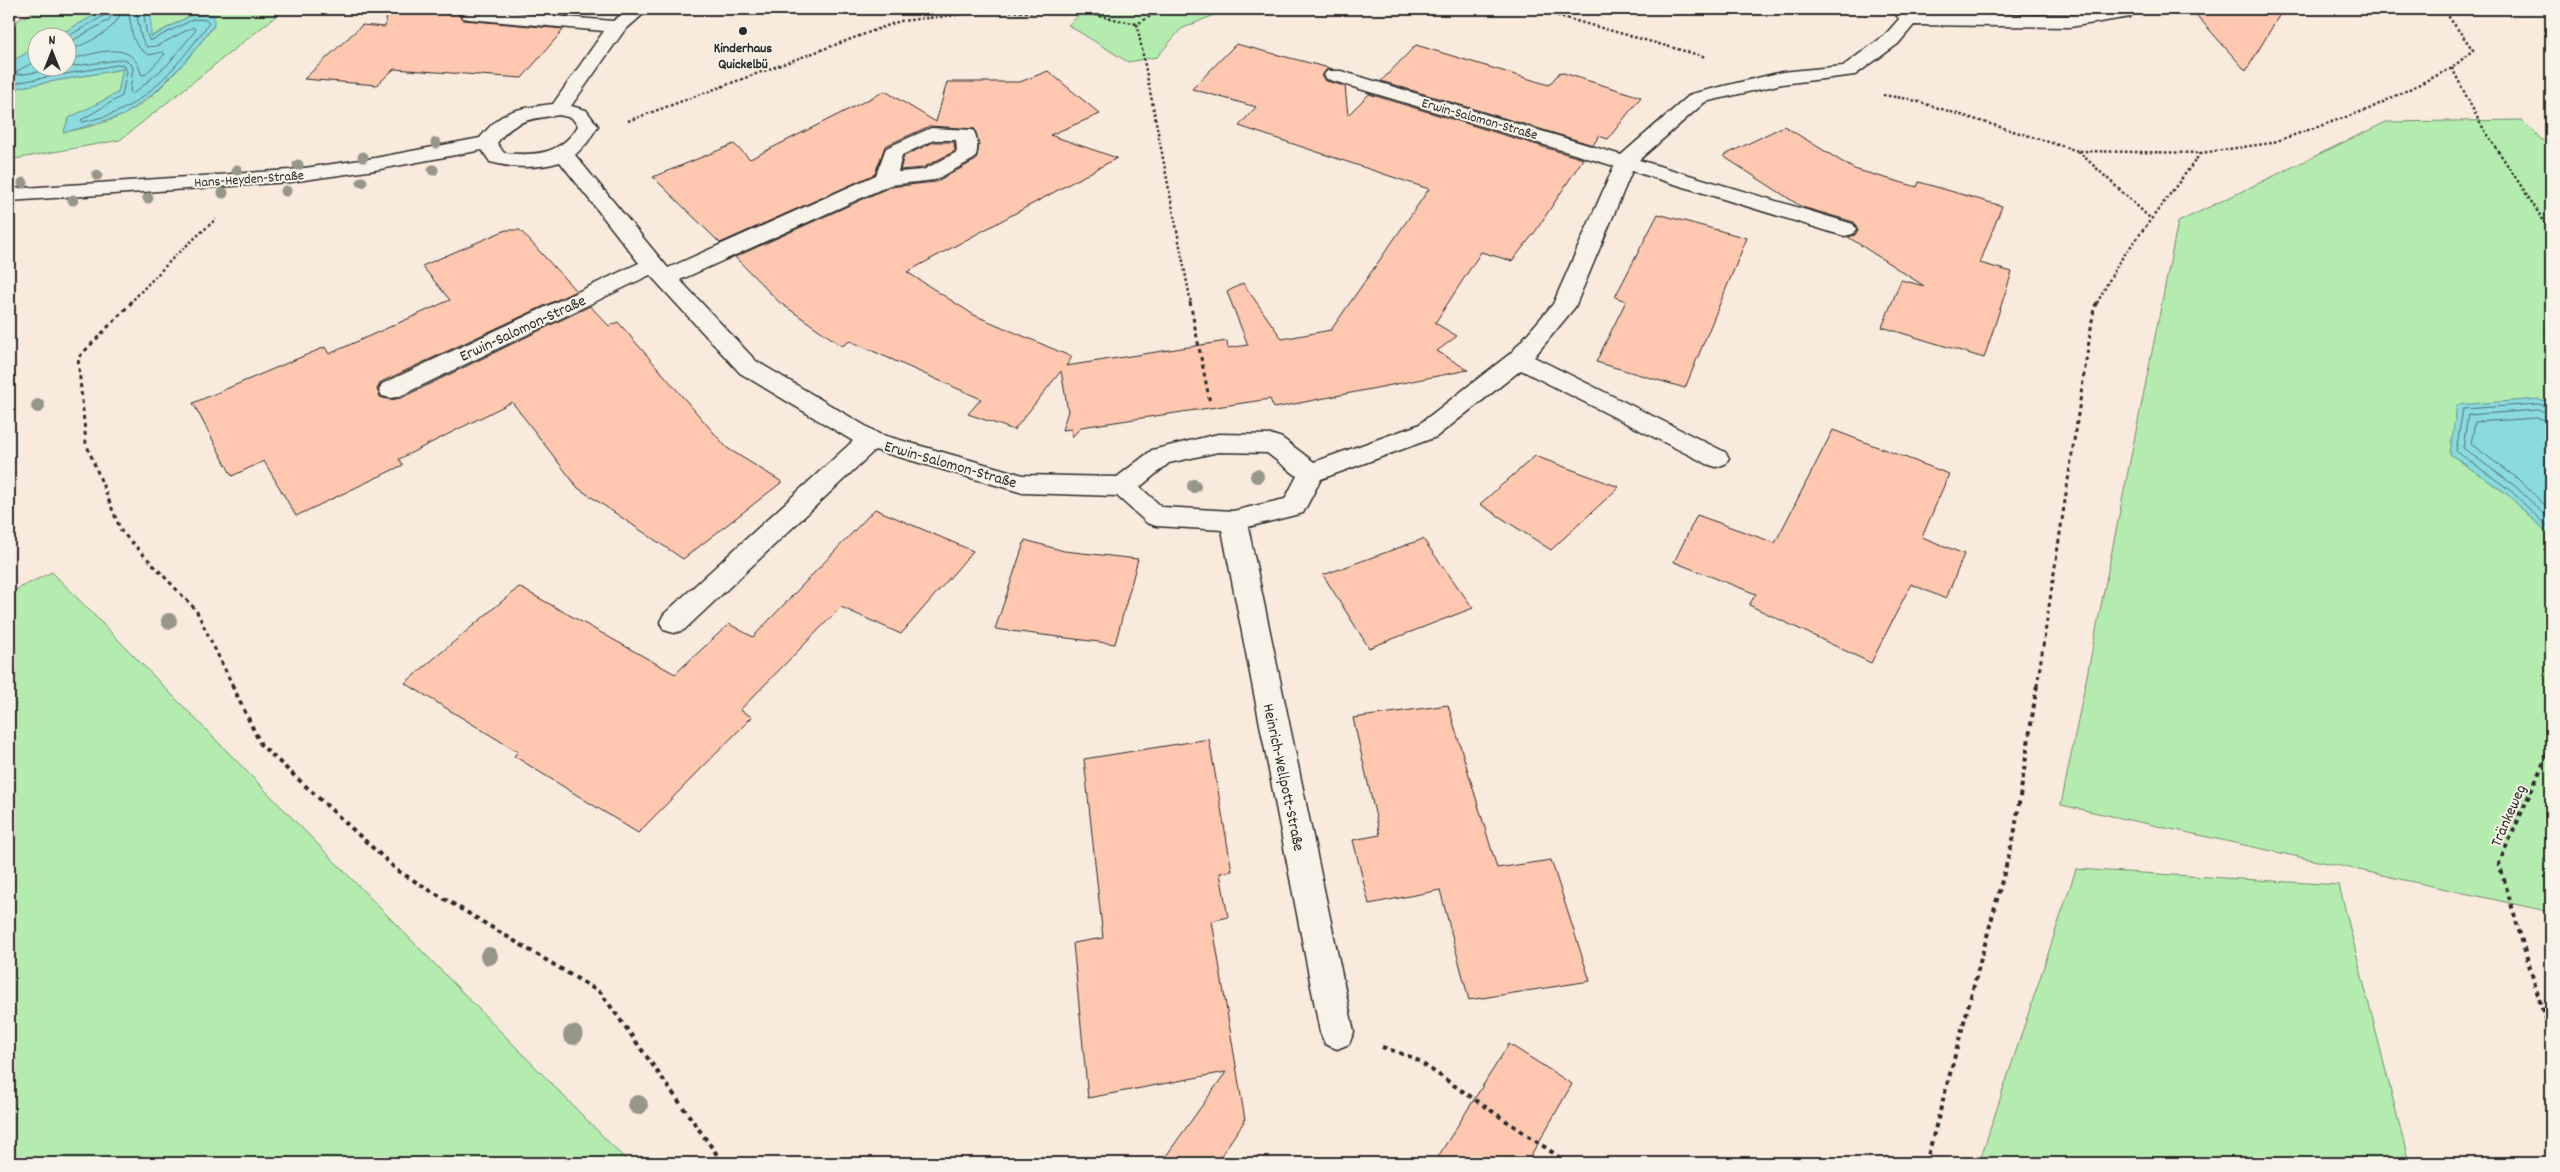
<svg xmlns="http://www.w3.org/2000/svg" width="2560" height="1172" font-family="Dekko,sans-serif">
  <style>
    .green { fill: #b4ecaf; stroke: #708c6d }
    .water { fill: #8adbe0; stroke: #649598 }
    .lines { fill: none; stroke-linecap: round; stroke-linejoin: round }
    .shore { stroke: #517173; stroke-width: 1 }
    .building { fill: #fec8b0; stroke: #2b2b2b }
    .minor-casing { stroke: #2b2b2b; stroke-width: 3 }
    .path-far2 { stroke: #2b2b2b; stroke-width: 2.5; stroke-dasharray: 2.5 2.5; stroke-linecap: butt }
    .path-far1 { stroke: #2b2b2b; stroke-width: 3; stroke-dasharray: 4 4; stroke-linecap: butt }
    .path { stroke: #2b2b2b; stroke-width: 4; stroke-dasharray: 4.5 4.5; stroke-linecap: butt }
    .minor { fill: #f7f3e8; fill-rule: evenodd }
    .tree { fill: #969689 }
    .poi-dot { fill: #2b2b2b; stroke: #f7f3e8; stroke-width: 2 }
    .labels { text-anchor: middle; stroke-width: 4; stroke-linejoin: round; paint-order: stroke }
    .far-poi-label { font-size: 14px; font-weight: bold; fill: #2b2b2b; stroke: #f7f3e8 }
    .far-street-label { font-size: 14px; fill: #2b2b2b; stroke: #f7f3e8 }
    .street-label { font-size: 16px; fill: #2b2b2b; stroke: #f7f3e8 }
  </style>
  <rect width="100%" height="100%" fill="#f8eadd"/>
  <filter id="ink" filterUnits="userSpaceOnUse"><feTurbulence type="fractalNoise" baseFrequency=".02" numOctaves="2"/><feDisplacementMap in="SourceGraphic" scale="10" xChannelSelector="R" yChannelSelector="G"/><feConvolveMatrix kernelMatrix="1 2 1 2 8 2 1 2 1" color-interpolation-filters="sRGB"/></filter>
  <g filter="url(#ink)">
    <g class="green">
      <path d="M 39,9 L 285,9 L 120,140 L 9,160 L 9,94 L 21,87 L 123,69 L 118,93 L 69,118 L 64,132 C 82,129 106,123 123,115 C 157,99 191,55 214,26 L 193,14 L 150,37 L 106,9 L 55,37 L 38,38 L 37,47 L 9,63 L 9,25 Z"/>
      <polygon points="1086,9 1228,9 1181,29 1157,57 1128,62 1068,25"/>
      <polygon points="2522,120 2551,149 2551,403 2539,399 2450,454 2507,494 2551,537 2551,912 2061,805 2178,222 2386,122"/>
      <polygon points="52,572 629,1163 9,1163 9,593"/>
      <polygon points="2076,869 2339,885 2409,1163 1979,1163"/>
    </g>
    <g class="water">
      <polygon points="106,9 151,11 151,37 193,14 214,15 214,25 186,61 155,92 124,115 63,133 69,118 118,93 123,69 21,87 9,94 9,63 37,47 38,68 68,68 68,38 55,37"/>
      <polygon points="2539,399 2551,403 2551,537 2507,494 2450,454 2457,405"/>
    </g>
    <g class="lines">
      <g class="shore">
        <polyline points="65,38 105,15 108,9"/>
        <polyline points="68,43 109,20 114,9"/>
        <path d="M 68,52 C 88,41 116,33 122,9"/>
        <polyline points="38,60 17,71 17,75 66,68"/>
        <path d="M 68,60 C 94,54 133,37 141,74 L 145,75 L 165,54 L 162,52 L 149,55 C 127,42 135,31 127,9"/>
        <path d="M 68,67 L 125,59 L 133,67 L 130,91 L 133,94 L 167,65 L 196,30 L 193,27 L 157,46 L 147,47 C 138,36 140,23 135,9"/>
        <path d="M 9,88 L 20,82 L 122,64 L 127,71 L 122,96 L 81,120 L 83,122 C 94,119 106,117 117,112 C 155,95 185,56 209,23 L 207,20 L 194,19 L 150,41 C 143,32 148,20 141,9"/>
        <polyline points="2551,407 2538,404 2463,409 2456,451 2510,490 2551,530"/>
        <polyline points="2551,413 2538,410 2468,415 2463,448 2515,486 2551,521"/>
        <polyline points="2551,421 2537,418 2475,422 2471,444 2518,479 2551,511"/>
      </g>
    </g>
    <g class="building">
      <polygon points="388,9 462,9 458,14 463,20 564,29 522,78 394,69 377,85 304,79 362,25 385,27"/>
      <polygon points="491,9 582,9 576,16"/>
      <polygon points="2191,9 2283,9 2246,71"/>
      <polygon points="1236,44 1333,69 1326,70 1322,76 1326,81 1345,86 1348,115 1369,94 1583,159 1535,232 1512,261 1481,252 1435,323 1457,336 1437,351 1468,370 1274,408 1270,399 1081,427 1072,437 1071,429 1062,430 1068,411 1061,371 1014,430 968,414 981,399 850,341 842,346 779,302 735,257 890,187 936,182 976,160 979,145 975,129 930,126 885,146 875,174 720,243 653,177 734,144 750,159 885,91 936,122 947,82 1020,82 1048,71 1100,114 1050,135 1117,158 907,272 974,315 1072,357 1066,366 1227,341 1228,348 1248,345 1227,292 1243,283 1282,339 1331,330 1429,189 1239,126 1256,107 1192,89"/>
      <polygon points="1416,45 1549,85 1560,72 1641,97 1608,139 1599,136 1593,145 1381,81"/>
      <polygon points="1784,126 1854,169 1917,187 1919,182 2002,206 1980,263 2012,272 1984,358 1882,327 1901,280 1924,286 1848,237 1855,235 1858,230 1854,222 1802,207 1723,156"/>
      <polygon points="934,142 954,142 955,151 922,168 900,170 904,156"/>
      <polygon points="1658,214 1747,238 1685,388 1596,362 1626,301 1615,297"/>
      <polygon points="506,230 520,230 576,291 381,382 377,389 380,397 391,400 401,398 590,306 609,326 618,322 727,448 782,482 683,559 578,488 512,402 399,459 403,465 296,516 264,461 232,476 193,403 325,347 329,354 450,300 422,266"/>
      <polygon points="1833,430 1949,474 1922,537 1964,554 1946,599 1911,584 1871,663 1749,605 1756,594 1674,562 1697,515 1775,543"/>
      <polygon points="1535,456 1619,487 1551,550 1480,504"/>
      <polygon points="875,509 973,551 901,634 841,607 740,710 752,717 638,833 514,756 518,752 405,683 519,587 675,674 729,624 753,637"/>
      <polygon points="1423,539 1473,608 1369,648 1323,575"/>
      <polygon points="1025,540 1064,551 1138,559 1115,644 995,629"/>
      <polygon points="1448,705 1497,868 1551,860 1590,981 1469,1000 1440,890 1369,904 1353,840 1380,835 1353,718"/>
      <polygon points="1209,739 1232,871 1220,873 1228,917 1212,921 1245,1120 1216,1163 1161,1163 1226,1072 1088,1098 1073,943 1103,938 1084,759"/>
      <polygon points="1509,1044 1572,1084 1527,1163 1434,1163"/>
    </g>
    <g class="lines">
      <g class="minor-casing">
        <path id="minor" d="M 472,9 L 613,21 L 629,9 L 649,9 L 624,31 L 571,106 L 586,110 L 598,126 L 587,143 L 575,155 L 668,268 L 876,175 L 886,148 L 931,128 L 973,130 C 978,137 979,152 974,159 L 935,180 L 890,185 L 680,280 L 756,361 L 879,434 L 1023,475 L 1117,477 L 1152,450 L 1218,434 L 1273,435 L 1282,438 L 1314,462 L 1418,425 L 1511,353 L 1553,304 L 1614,166 L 1327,79 L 1324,75 L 1327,71 L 1341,71 L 1621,155 L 1691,94 L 1782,72 L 1843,66 L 1884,36 L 1899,19 L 1892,9 L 1910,9 L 1914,14 L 2070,15 L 2129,9 L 2133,13 L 2130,17 L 2070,27 L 1914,25 L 1898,44 L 1855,75 L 1782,84 L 1705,102 L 1639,160 L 1853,224 L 1856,229 L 1853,234 L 1845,236 L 1837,234 L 1632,171 L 1575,307 L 1534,357 L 1725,452 L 1729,458 L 1725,464 L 1716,467 L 1707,464 L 1521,370 L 1436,437 L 1321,479 L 1303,513 L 1248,527 L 1354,1032 L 1349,1044 L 1337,1049 L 1325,1044 L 1320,1032 L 1222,530 L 1156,526 L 1147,523 L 1117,496 L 1023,493 L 875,450 L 684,630 L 674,633 L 664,630 L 660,622 L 664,614 L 853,441 L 740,373 L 650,275 L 400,396 L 391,398 L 382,396 L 379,390 L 382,384 L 639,263 L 560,162 C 537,169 512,168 490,162 L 482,150 L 375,170 L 290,182 L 9,201 L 9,189 L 290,170 L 375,158 L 480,138 C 503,108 517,109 553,104 L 604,31 L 469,19 L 463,18 L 460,14 L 463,10 ZM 559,115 L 572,118 L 578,126 C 560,155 535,156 504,153 L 497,143 C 515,119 531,119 559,115 ZM 934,140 L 956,140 L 957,152 L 923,170 L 898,172 L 902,155 ZM 1218,452 L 1267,453 L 1297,476 L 1285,499 L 1233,511 L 1162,507 L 1140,487 L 1169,463 Z"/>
      </g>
      <g class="path-far2">
        <polyline points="1163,9 1137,24 1191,303"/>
        <polyline points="1533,9 1706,57"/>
        <polyline points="1091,14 1098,9"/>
        <polyline points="2452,68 2480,123 2551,232"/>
        <polyline points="1883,95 1909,99 2078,151 2201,153 2271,143 2369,109 2452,68 2473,50 2443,9"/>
        <polyline points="628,121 900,21 993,11 1090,14 1137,24"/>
        <polyline points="2078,151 2150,218"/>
        <polyline points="130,303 176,255 216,219"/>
        <polyline points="2097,303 2119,262 2201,153"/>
      </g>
      <g class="path-far1">
        <polyline points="132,302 78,358 86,443 121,531 196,610 233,686"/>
        <polyline points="1190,302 1210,403"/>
        <polyline points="2037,686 2094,308 2097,302"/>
      </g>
      <g class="path">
        <polyline points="232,685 261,745 398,871 601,993 723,1163"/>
        <polyline points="2551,746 2499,863 2551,1039"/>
        <polyline points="1382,1047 1414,1058 1568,1163"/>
        <polyline points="1926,1163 2014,836 2037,685"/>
      </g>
      <use href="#minor" class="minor"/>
    </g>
    <g class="tree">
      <circle cx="436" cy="143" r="5.5"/>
      <circle cx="363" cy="157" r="5.5"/>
      <circle cx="298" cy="165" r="5.5"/>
      <circle cx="237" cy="170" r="5.5"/>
      <circle cx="433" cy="170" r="5.5"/>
      <circle cx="97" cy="175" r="5.5"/>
      <circle cx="362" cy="182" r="5.5"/>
      <circle cx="23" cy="183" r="5.5"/>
      <circle cx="286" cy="191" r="5.5"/>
      <circle cx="223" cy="193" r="5.5"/>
      <circle cx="148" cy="198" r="5.5"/>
      <circle cx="73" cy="200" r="5.5"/>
      <circle cx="38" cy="406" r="7"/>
      <circle cx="1257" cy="476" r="7"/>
      <circle cx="1194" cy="486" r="7"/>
      <circle cx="169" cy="621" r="8"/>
      <circle cx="489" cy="956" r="9"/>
      <circle cx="573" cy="1035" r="10"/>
      <circle cx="638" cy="1105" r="10"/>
    </g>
  </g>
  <circle class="poi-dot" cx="743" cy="31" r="5"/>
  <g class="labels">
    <g class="far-poi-label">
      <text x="743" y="52">Kinderhaus<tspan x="743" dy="16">Quickelbü</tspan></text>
    </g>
    <g class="far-street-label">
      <text transform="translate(1480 118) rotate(16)" y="5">Erwin-Salomon-Straße</text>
      <text transform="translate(249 178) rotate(-4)" y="5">Hans-Heyden-Straße</text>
    </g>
    <g class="street-label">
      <text transform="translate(522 327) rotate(-25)" y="6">Erwin-Salomon-Straße</text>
      <text transform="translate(951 463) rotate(16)" y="6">Erwin-Salomon-Straße</text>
      <text transform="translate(1285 777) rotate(78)" y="6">Heinrich-Wellpott-Straße</text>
      <text transform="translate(2507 815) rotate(-66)" y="6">Tränkeweg</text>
    </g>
  </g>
  <rect width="2560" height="1172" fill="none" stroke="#f7f3e8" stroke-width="30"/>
  <rect x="15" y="15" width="2530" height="1142" fill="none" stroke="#2b2b2b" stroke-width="2" filter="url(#ink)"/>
  <g transform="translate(52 52)"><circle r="24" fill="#f7f3e8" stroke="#a5a39c"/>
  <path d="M0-4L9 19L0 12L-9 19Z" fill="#2b2b2b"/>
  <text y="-8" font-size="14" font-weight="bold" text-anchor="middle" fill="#2b2b2b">N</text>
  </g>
</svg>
